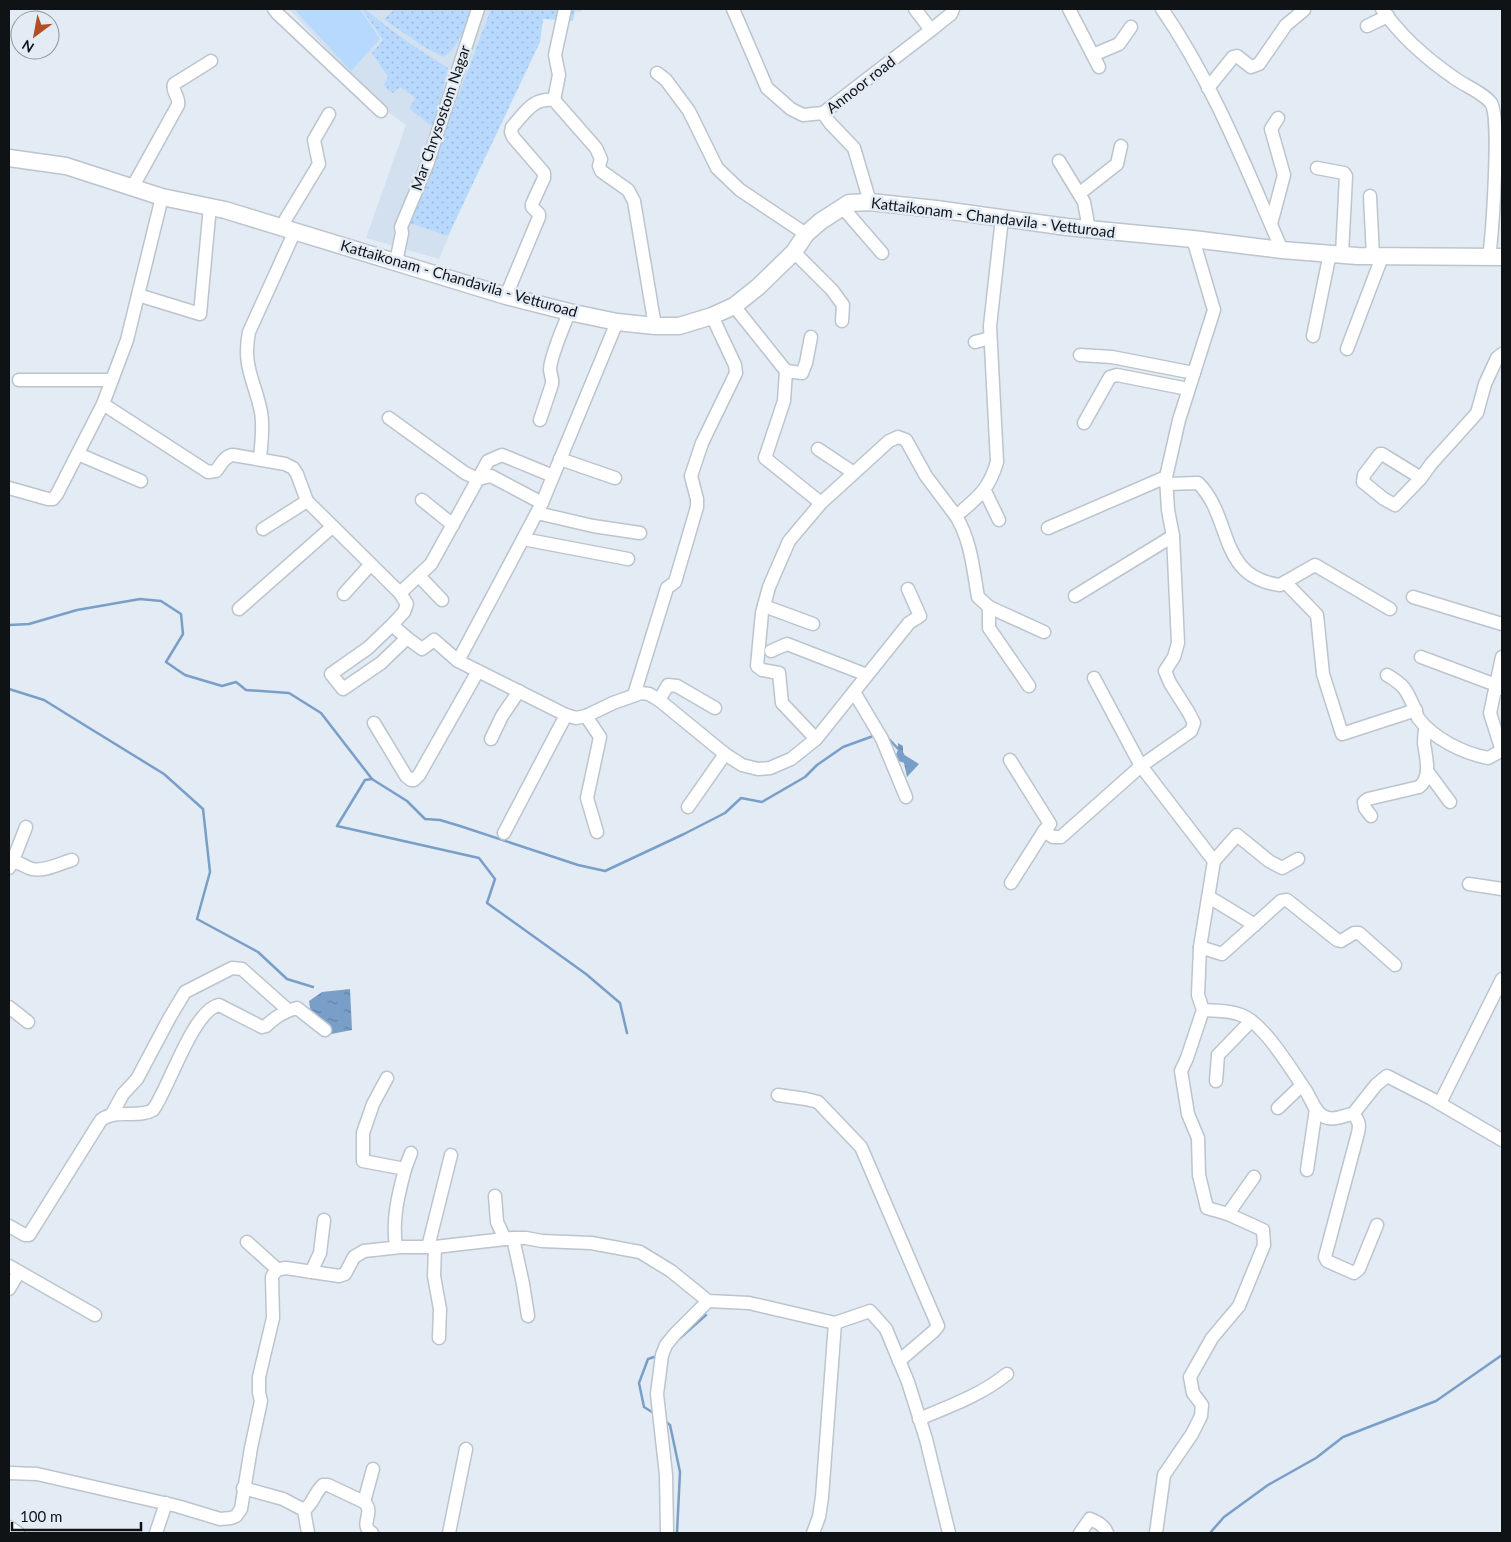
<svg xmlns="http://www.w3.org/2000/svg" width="1511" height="1542" font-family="Lato,sans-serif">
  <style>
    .built { fill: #d3e0ef }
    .grass { fill: url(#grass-dots) }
    .garden { fill: #b8d9fe }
    .water { fill: url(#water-ripples) }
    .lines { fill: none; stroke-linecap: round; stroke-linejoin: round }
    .stream { stroke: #799fc9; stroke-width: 2.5 }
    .minor-casing { stroke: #bcc4cc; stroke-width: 15 }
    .major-casing { stroke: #bcc4cc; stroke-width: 19 }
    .minor { stroke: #fff; stroke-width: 12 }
    .major { stroke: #fff; stroke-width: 16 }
    .labels { text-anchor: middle; stroke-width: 5; stroke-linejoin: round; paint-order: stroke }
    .street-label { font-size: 15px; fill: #101316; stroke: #e3ebf4 }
  </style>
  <defs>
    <pattern id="grass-dots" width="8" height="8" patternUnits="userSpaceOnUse" patternTransform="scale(1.25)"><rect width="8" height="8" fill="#b8d9fe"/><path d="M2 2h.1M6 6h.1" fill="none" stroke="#9db9d9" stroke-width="1.8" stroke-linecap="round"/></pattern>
    <pattern id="water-ripples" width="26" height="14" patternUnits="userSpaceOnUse" patternTransform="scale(1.25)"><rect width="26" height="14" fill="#799fc9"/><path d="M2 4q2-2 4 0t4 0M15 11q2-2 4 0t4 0" fill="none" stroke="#6280a2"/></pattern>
  </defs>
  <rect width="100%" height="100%" fill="#e3ebf4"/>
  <polygon class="built" points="289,9 582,9 581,12 543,14 439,259 366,238 406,125 381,107"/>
  <g class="grass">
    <path d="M 362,9 L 365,9 C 391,31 419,50 448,68 L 435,125 L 430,125 L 410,109 L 411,105 L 415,99 L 414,97 L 400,87 L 393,93 L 388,90 L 384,84 L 388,77 L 372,53 L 383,40 Z"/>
    <path d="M 395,9 L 471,9 C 464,27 461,45 444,57 L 424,47 L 384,19 Z"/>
    <polygon points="491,9 575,9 573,21 543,19 540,42 448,236 410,223"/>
  </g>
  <polygon class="garden" points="294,9 360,9 380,39 351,71"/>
  <g class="water">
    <polygon points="898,743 903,746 903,754 919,764 907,777 904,763 894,759 898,750"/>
    <polygon points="350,989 352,1030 331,1034 313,1027 309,1001 322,992"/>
  </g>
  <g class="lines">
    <g class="stream">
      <polyline points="9,625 29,624 77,610 140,599 161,601 181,614 183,634 166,662 185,675 222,686 236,682 246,690 289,693 321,713 372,779"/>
      <polyline points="9,689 44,700 86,726 164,774 203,809 210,872 197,919 258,952 287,979 313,987"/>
      <polyline points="887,737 903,754"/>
      <polyline points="627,1033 620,1003 586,974 487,903 495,879 479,858 337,826 365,780 372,779 383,786 407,801 425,819 440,820 460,826 578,865 605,871 684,834 725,813 741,798 762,802 805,777 817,765 843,747 876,735"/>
      <polyline points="680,1338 706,1315"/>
      <polyline points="652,1412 644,1407 639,1383 648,1359 654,1357"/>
      <polyline points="666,1422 670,1425 680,1472 677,1533"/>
      <polyline points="1210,1533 1224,1517 1268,1485 1316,1458 1343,1437 1436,1401 1502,1355"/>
    </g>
    <g class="minor-casing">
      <g id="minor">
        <polyline points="274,9 278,14 381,111"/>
        <polyline points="733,9 767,88 791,109 803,115 823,113"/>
        <polyline points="915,9 931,30"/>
        <polyline points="1069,9 1099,67"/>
        <path d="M 1162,9 C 1213,83 1246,168 1282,250"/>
        <path d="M 1382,9 C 1400,35 1427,59 1453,77 C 1463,85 1484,93 1491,103 C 1501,117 1492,235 1489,258"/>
        <polyline points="1367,26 1388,16"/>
        <polyline points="1093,55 1119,44 1131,27"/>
        <polyline points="657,73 666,80 689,111 717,168 740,190 806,234"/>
        <polyline points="1208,88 1233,57 1237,56 1251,67 1259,64 1286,25 1304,10"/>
        <polyline points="554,100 559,75 555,55 565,9"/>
        <polyline points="1059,161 1084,202 1089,229"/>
        <polyline points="1317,168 1344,173 1346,176 1342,254"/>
        <path d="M 132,188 L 178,105 C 180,97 171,91 174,84 L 211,61"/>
        <polyline points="1080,193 1117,164 1121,146"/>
        <polyline points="1370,196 1373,256"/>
        <polyline points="870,202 854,148 830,123 823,113 931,30 951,14 953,9"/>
        <polyline points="843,208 882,253"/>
        <path d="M 1002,218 L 990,326 L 997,462 C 989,490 977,498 956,516 C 971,541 973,568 978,597 L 989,607 L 989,628 L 1029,686"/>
        <polyline points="1271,224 1284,175 1271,129 1278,118"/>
        <polyline points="281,227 319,164 314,140 329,114"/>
        <polyline points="794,252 832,290 843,305 842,321"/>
        <polyline points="396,262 402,233 401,227 427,165 478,9"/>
        <polyline points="138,295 200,314 210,206"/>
        <path d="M 506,296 L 539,217 L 539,214 L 532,207 L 532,204 L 544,178 L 544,173 L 513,137 L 511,132 L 512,127 C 526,112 532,98 554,100 L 596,148 L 601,159 L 599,166 L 601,171 L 628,190 L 634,201 L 655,326"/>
        <polyline points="734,306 786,371 784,401 765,458 821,503"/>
        <polyline points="617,322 542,503 523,539 628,559"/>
        <polyline points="1313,336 1330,253"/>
        <polyline points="975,342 990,338"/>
        <polyline points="1347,349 1382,257"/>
        <polyline points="1080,355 1112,357 1194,373"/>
        <polyline points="786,371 802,373 806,363 811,337"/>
        <polyline points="19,380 112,380"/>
        <path d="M 103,404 L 208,472 L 216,471 C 221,465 224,456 233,455 L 285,464 L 293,468 L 297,474 L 307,501 L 400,593 L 431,564 L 478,479 L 465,473 L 389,418"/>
        <path d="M 540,420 L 552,384 C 553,378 550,374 550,369 C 551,354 564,327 569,312"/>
        <polyline points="1084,423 1110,377 1117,375 1188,389"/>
        <polyline points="818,449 854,473"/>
        <polyline points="78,454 141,481"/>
        <path d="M 260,459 C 261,444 264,428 261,412 C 255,381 242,367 249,332 L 295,231"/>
        <polyline points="560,459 615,478"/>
        <polyline points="1421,478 1395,505 1384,499 1363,482 1364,475 1380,454 1382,454 1421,478 1431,464 1477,413 1485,384 1497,358 1502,354"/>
        <polyline points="478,479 488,461 502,455 553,476"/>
        <polyline points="478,479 491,476 542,503"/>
        <path d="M 1166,484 L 1198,483 C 1233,517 1217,577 1280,585 L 1315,565 L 1390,609"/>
        <polyline points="9,488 48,499 53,499 57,494 103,404 127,340 162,197"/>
        <polyline points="985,491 999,520"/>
        <polyline points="422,500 453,525"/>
        <polyline points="537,513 593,526 640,533"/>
        <polyline points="1048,528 1166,477"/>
        <polyline points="263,529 307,501"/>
        <polyline points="419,576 442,600"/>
        <polyline points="1285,582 1317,615 1323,674 1342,734 1416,710"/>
        <polyline points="344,594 370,565"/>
        <polyline points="1075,596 1173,536"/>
        <polyline points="1413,597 1502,624"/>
        <polyline points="764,606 813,624"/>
        <polyline points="989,607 1044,632"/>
        <polyline points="239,609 332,527"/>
        <polyline points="392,625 368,648 331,674 343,689 381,663 407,638 392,625 404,612 407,604 400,593"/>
        <polyline points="407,638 422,649 434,640 458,661 566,715 576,718 586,716 613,703 641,693 649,694 659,700 725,754 742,765 758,769 770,768 791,759 816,739 909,623 920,616 908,589"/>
        <polyline points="771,651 787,644 867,675"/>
        <polyline points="1421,657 1496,685 1502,689"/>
        <polyline points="1502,657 1490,713 1502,751"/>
        <polyline points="458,661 523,539"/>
        <path d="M 1387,675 C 1404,685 1406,689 1414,707 C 1416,711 1416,714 1418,718 C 1434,739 1463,753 1488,758 L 1501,751"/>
        <polyline points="854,692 882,739 906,797"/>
        <polyline points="634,695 667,588 675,582 697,507 697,499 691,476 702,443 736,373 735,365 712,316"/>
        <polyline points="659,700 668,685 677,686 715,708"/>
        <polyline points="586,716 600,737 587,798 597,832"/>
        <polyline points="374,723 406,776 411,780 414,780 419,775 478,671"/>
        <polyline points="491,739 502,716 519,691"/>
        <polyline points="816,739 782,703 779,673 762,670 757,666 762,613 769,587 789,541 821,503 889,441 898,437 906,440 926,476 956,516"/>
        <polyline points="1010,760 1050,824 1044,831"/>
        <polyline points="1427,771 1450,802"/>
        <polyline points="688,807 725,754"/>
        <path d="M 1371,816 L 1365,808 L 1364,802 L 1368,799 L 1419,787 C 1432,777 1426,758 1424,743 C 1424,738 1425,732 1425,727"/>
        <polyline points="504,833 566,715"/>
        <polyline points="1214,861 1237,835 1269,861 1282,868 1298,859"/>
        <polyline points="12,863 26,827"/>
        <path d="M 9,868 L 12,863 C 20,861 24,867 32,869 C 44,872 61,863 72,860"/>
        <polyline points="1011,883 1044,831 1053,837 1061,837 1141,766 1094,678"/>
        <polyline points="1469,884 1502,889"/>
        <polyline points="1209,897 1255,925"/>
        <polyline points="1200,947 1222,954 1281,901 1287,900 1337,940 1341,941 1354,933 1359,933 1395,965"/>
        <polyline points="9,1007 28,1022"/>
        <path d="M 1203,1010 C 1215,1011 1230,1010 1241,1015 C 1264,1023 1292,1071 1306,1091 C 1311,1099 1315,1112 1323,1116 C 1333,1122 1344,1115 1353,1114 C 1359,1121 1360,1124 1358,1133 L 1325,1257 L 1327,1261 L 1354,1273 L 1359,1269 L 1377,1225"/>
        <path d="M 387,1078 L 373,1104 L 363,1133 L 363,1161 L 405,1169 C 398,1196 392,1219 396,1247"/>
        <polyline points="1216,1081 1218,1055 1251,1021"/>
        <polyline points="778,1095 806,1099 818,1102 861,1147 938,1326 934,1331 899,1361"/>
        <polyline points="1440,1103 1502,979"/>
        <polyline points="1278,1108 1302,1085"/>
        <polyline points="112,1114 123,1094 137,1079 170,1017 185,992 232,968 242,969 288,1010"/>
        <polyline points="1353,1114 1376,1085 1387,1076 1432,1099 1502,1140"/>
        <polyline points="405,1169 411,1153"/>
        <polyline points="1307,1170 1316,1109"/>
        <polyline points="495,1196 497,1222 505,1239"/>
        <polyline points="1228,1214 1254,1177"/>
        <path d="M 9,1226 L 25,1235 L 29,1235 L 101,1120 C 117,1108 137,1119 153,1110 C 169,1088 193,1010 219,1005 L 262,1027 L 266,1026 C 275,1017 284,1011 297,1008 L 325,1030"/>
        <polyline points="513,1238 523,1284 528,1316"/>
        <polyline points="247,1242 277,1269"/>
        <polyline points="428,1247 451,1155"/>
        <polyline points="435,1247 434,1276 440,1309 439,1338"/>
        <polyline points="9,1266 95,1315"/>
        <polyline points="311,1272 320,1253 324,1220"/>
        <polyline points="9,1289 19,1272"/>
        <path d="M 919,1419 C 950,1406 981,1395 1007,1374"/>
        <path d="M 9,1473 L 37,1474 L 177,1506 L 220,1519 L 231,1518 L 236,1516 L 241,1509 L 251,1448 L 261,1401 L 259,1393 L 259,1377 L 273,1318 L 272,1277 C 275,1270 279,1269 286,1268 L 339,1276 L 345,1274 L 354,1257 L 364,1251 L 401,1247 L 435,1247 L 513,1238 L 526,1238 L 542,1241 L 591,1243 L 640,1252 L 671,1271 L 708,1301 L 749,1303 L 835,1323 L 870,1311 L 886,1329 L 908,1382 L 926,1439 L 949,1533"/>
        <path d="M 243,1488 L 283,1499 L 304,1510 C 313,1504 315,1492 323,1485 L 328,1485 L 364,1502 C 376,1513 358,1524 372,1533"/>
        <polyline points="364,1502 373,1469"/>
        <polyline points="304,1510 308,1533"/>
        <polyline points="9,1527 18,1533"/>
        <polyline points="156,1533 166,1503"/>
        <polyline points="449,1533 466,1449"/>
        <polyline points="667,1533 666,1475 657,1394 662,1355 666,1345 675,1334 708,1301"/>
        <polyline points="813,1533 819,1517 822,1497 835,1323"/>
        <path d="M 1080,1533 L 1090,1519 C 1097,1522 1104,1525 1107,1533"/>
        <polyline points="1156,1533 1164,1475 1192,1434 1201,1416 1202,1405 1193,1393 1190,1377 1212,1338 1239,1306 1264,1245 1263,1230 1228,1214 1207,1208 1199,1175 1198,1138 1188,1114 1181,1071 1187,1058 1203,1010 1198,995 1200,947 1214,861 1141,766 1191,731 1194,723 1189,713 1170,683 1165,671 1174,657 1178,643 1173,536 1168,510 1166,477 1179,420 1214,310 1193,239"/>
      </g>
    </g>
    <g class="major-casing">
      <polyline id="major" points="9,158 66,166 162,197 225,210 506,296 569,312 617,322 655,326 679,326 712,316 734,306 758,287 794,252 806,234 821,221 849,203 870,202 936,209 1067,227 1193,239 1282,250 1357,256 1502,257"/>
    </g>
    <use href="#minor" class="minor"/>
    <use href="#major" class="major"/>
  </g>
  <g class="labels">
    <g class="street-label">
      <text transform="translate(861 85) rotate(-38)" y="5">Annoor road</text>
      <text transform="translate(441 118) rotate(-71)" y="5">Mar Chrysostom Nagar</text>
      <text transform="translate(993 218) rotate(7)" y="5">Kattaikonam - Chandavila - Vetturoad</text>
      <text transform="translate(459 279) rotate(16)" y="5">Kattaikonam - Chandavila - Vetturoad</text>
    </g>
  </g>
  <rect width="1511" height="1542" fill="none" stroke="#101316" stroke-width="20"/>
  <g transform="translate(35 35) rotate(212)"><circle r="24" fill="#e3ebf4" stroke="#8f959b"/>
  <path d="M0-4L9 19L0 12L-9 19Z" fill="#b34e22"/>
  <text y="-8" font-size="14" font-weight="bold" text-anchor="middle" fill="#101316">N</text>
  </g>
  <path d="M12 1522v8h129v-8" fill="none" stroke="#101316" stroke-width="2.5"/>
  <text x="20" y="1522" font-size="15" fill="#101316" stroke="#e3ebf4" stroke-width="4" paint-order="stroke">100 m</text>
</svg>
